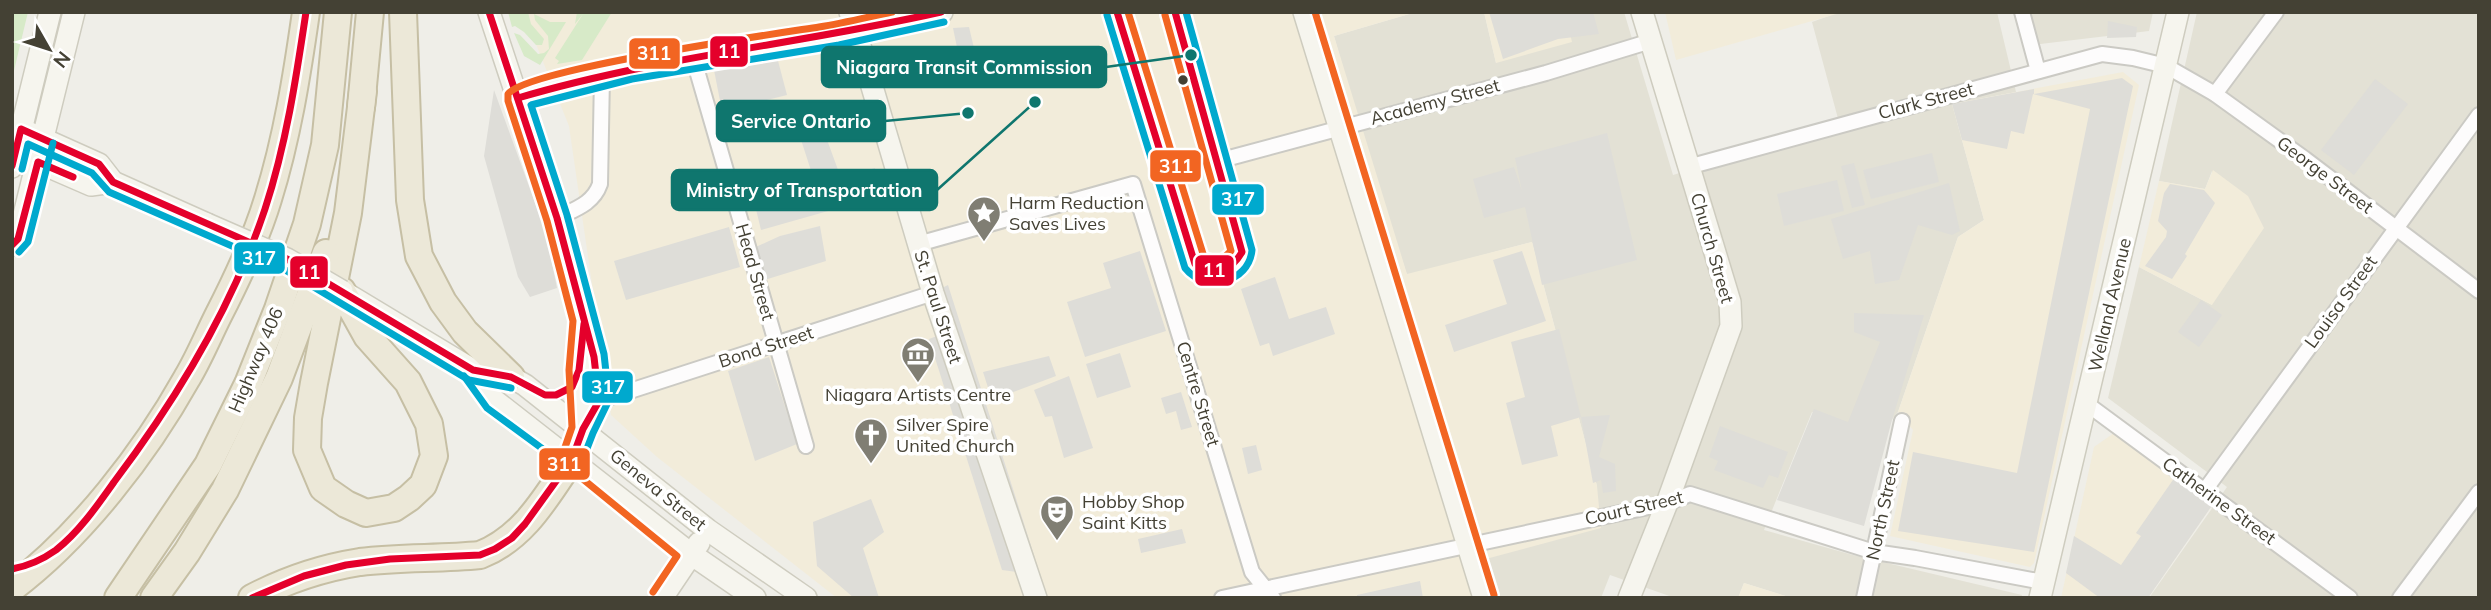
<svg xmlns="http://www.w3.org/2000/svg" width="2491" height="610" font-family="Mulish,sans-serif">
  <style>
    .residential { fill: #e3e1d5 }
    .commercial { fill: #f2ecda }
    .green { fill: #d7eac8 }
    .parking { fill: #deddd8 }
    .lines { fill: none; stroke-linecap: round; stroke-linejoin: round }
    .street-casing { stroke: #cbcac4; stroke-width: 18 }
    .secondary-casing { stroke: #ceccbf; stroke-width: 24 }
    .highway-casing { stroke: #c6bfa4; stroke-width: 30 }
    .street { stroke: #fdfcfc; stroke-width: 14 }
    .secondary { stroke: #f6f5ee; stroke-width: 21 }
    .highway { stroke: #ece8d8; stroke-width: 26 }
    .secondary-bridge-casing { stroke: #ceccbf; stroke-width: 24; stroke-linecap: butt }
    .secondary-bridge { stroke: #f6f5ee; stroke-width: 21 }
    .bus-1-casing { stroke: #fff; stroke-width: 12 }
    .bus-2-casing { stroke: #fff; stroke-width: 12 }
    .bus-3-casing { stroke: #fff; stroke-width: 12 }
    .bus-1 { stroke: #e4002b; stroke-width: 7 }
    .bus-2 { stroke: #00a9ce; stroke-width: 7 }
    .bus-3 { stroke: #f26522; stroke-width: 7 }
    .bus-dot { fill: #444134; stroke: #fff; stroke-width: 2.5 }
    .labels { text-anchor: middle; stroke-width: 7; stroke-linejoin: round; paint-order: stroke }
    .street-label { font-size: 18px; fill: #444134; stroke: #fff }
    .poi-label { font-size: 18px; fill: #444134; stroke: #fff; text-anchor: start }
    .leader { fill: none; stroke: #0f766e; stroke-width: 2.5 }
    .callout-dot { fill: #0f766e; stroke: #fff; stroke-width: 2.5 }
    .callout { fill: #0f766e; stroke: #0f766e; stroke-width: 2.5 }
    .callout-label { font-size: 19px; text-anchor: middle; font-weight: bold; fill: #fff }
    .line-badge { stroke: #fff; stroke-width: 2.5 }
    .badge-label { font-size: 19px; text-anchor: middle; font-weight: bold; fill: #fff }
  </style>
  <rect width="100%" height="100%" fill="#efeee8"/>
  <g class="residential">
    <polygon points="1416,12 1484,12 1496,63 1565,12 1624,12 1673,175 1840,126 1812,22 1840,12 1997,12 2016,92 1952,104 1984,220 1958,237 1898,412 1881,433 1812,412 1764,530 1853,555 2022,595 2021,598 1792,598 1744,583 1738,598 1675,598 1610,575 1601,598 1494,598 1482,561 1597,486 1532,242 1407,275 1361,132 1334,36"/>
    <polygon points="2024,12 2153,12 2149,31 2031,45"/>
    <polygon points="2197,12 2479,12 2479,598 2149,598 2227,487 2108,398 2139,267 2212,305 2212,171 2205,189 2159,181"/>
  </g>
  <g class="commercial">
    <polygon points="523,12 1416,12 1334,36 1407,274 1532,242 1597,486 1601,528 1482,560 1494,598 837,598 657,457 611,415 569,126"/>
    <polygon points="1484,12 1565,12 1572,42 1496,63"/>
    <polygon points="1665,12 1840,12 1840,13 1676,60"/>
    <polygon points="2123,72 2139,85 2034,563 2030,567 1890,536 1913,430 1898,412 1958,237 1984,220 1952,104"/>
    <polygon points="2213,170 2248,196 2264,228 2212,305 2139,267 2159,181 2205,189"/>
    <polygon points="2114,433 2213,504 2148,598 2061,598 2094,447"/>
    <polygon points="1744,583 1792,598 1738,598"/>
  </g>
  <g class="green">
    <polygon points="12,12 28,12 12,79"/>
    <polygon points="508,12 528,12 531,24 544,39 542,45 536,45 524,32 515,26 512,27"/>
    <polygon points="577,12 612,12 582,60 557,64 559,61 555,58 583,14 575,24"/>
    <polygon points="534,14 550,22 566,22 540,65 524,56 514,33 520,35 538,54 544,53 549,49 548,36 535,20"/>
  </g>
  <g class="parking">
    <polygon points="1489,12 1593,12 1599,34 1558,39 1503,59"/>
    <polygon points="2108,21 2137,27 2136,37 2107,38"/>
    <polygon points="969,27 982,82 965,86 953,28"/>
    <polygon points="777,57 787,95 722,111 714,70"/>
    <polygon points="2122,78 2133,86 2034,552 1898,531 1913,452 2017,473 2090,109 2033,94 2024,134 2011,131 2007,149 1962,140 1952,104 2034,89 2034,94"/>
    <polygon points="2375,79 2408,104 2354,175 2321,150"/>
    <polygon points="494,90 546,233 557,288 530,297 518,277 484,156"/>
    <polygon points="815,107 841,178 875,168 881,196 761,230 755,205 816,186 792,112"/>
    <polygon points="1607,133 1637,260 1542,285 1525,207 1484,218 1473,179 1514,167 1522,191 1515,158"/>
    <polygon points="1932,153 1939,182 1871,199 1863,170"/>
    <polygon points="1854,163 1865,205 1852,208 1841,166"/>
    <polygon points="1837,180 1844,211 1784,226 1777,194"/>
    <polygon points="1949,183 1960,231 1952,235 1918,225 1899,280 1875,284 1870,251 1843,259 1831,219"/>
    <polygon points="2170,184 2204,190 2215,203 2185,254 2187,256 2172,279 2145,266 2166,237 2167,231 2158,221 2164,193"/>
    <polygon points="820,226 826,261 758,282 749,250 780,236"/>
    <polygon points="729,227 740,267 626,300 614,261"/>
    <polygon points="1140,251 1166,331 1085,357 1067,302 1111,288 1103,263"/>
    <polygon points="1522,251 1546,321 1454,352 1445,325 1507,304 1493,260"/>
    <polygon points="1275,277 1289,319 1326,307 1335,334 1273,356 1269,343 1260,346 1241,289"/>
    <polygon points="948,285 1041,577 1035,579 940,289"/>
    <polygon points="2201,300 2222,315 2199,347 2178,332"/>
    <polygon points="1854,313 1924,315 1892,420 1864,526 1777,500 1814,409 1848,422 1880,342 1854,332"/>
    <polygon points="1559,329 1581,417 1610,415 1599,457 1615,464 1616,491 1603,493 1601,480 1593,483 1581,417 1551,426 1558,456 1522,465 1506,403 1525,397 1511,342"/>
    <polygon points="937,336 1017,572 1002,570 929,339"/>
    <polygon points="1120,353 1131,387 1097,398 1086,364"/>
    <polygon points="1049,356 1056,376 992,400 983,372"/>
    <polygon points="769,357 797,444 755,461 728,371"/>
    <polygon points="1069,376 1093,448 1064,458 1052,416 1045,417 1034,390"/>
    <polygon points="1181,392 1192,427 1181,430 1176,411 1166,414 1161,398"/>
    <polygon points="1720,426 1788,452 1778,478 1769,475 1763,488 1714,470 1718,461 1709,457"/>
    <polygon points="1256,445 1262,470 1248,474 1242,448"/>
    <polygon points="2175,477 2213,504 2148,598 2100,598 2066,573 2074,536 2121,565 2141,536 2136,533"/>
    <polygon points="871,499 884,532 863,548 879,598 854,598 817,566 813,522"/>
    <polygon points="1182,529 1186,543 1141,553 1138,539"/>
    <polygon points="1420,581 1423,598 1357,598 1357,595"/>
  </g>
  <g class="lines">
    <g class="street-casing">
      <g id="street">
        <polyline points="2022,12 2038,71"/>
        <polyline points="693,57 806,446"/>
        <polyline points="2215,94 2276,12"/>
        <polyline points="1218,161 1546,73 1651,41"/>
        <polyline points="1688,167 2102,54 2133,58 2166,66 2215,94 2305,159 2479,291"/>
        <path d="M 557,218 C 575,209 593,204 600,184 L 602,76"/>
        <polyline points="918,244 1133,184 1252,572 1273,598"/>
        <polyline points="599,401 933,293"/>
        <polyline points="2087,404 2350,598"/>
        <polyline points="2205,490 2479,115"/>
        <polyline points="1222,598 1667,503 1690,494 1874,552 1915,558 2043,582"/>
        <polyline points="1864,598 1902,421"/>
        <polyline points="2400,598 2479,492"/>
      </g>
    </g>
    <g class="secondary-casing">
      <g id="secondary">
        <polyline points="489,12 557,218 594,357 599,401 583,429 572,459"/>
        <polyline points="850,12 933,293 1036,598"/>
        <polyline points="1304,12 1484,598"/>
        <path d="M 518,98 C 616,66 720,54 822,37 C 862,30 902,21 942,12"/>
        <polyline points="21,129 99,164 113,182 207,224"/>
        <polyline points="28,155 38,162 91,185 113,182"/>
        <polyline points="12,167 50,12"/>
        <polyline points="12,245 18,239 74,12"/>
        <polyline points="342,291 473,370 511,377 525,385 708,530 806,598"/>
        <polyline points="473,370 494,400 691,554 755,598"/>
        <polyline points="583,427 583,408 579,370 583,331"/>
        <polyline points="662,598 699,543"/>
        <polyline points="1629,598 1667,503 1731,326 1730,302 1642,12"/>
        <polyline points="2040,598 2178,12"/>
      </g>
    </g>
    <g class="highway-casing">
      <g id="highway">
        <polyline points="403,12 410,200 419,256 443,302 465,332 511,377"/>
        <polyline points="361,107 370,12"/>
        <polyline points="342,291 367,336 408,382 429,424 434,456 423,485 409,498 394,508 366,513 346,504 323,488 307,450 308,418 314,383 348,213 363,91"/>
        <path d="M 12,588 C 81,536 145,453 187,378 C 199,358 208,336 218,316 C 237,279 256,239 268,199 C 287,138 297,75 306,12"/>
        <polyline points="118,598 208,465 248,384 278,309 307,224 325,145 338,12"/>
        <polyline points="154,598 187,552 225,490 279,378 326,253"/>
        <path d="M 252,598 C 286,580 322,568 360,562 C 400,557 440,559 480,555 C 524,538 546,497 572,459"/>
      </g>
    </g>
    <use href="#street" class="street"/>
    <use href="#secondary" class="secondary"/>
    <use href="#highway" class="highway"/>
    <g class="secondary-bridge-casing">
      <polyline id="secondary-bridge" points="207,224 287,259 342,291"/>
    </g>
    <use href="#secondary-bridge" class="secondary-bridge"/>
    <g class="bus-1-casing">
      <g id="bus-1">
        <path d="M 1117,12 L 1195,264 C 1216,275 1230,273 1242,252 L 1175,12"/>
        <path d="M 518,98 C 656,57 800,44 941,12"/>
        <polyline points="12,166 21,129 99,164 113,182 287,259 473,370 511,377 545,395 556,395 572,387 579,370 584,324"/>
        <polyline points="12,245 18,239 38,162 73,177"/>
        <path d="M 12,569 C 28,566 42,560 56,550 C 79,532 97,506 114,482 C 176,400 232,308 265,209 C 286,145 296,79 306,12"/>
        <polyline points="252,598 304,576 346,565 390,559 480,555 495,549 512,538 525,524 572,459 583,429 599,401 594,357 557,218 489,12"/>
      </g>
    </g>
    <g class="bus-2-casing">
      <g id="bus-2">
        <path d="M 1107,15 L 1185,268 C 1205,293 1249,283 1252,250 L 1186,12"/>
        <polyline points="22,169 28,144 92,173 109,192 282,268 469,380 511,388"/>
        <polyline points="19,252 28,242 53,143"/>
        <polyline points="464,376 487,408 570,469 576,469 581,464 593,433 609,400 604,354 567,215 531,105 632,79 839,45 944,22"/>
      </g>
    </g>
    <g class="bus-3-casing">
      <g id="bus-3">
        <polyline points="1128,12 1204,257 1220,261 1231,251 1165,15"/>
        <polyline points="1315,12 1494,595"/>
        <path d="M 653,592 L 677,556 L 562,462 L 562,456 L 572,427 L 569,370 L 573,321 L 547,221 L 508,101 L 508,94 C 527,69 774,34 819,27 C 844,23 868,17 892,12"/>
      </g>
    </g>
    <use href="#bus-1" class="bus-1"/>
    <use href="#bus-2" class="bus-2"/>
    <use href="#bus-3" class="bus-3"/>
  </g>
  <defs>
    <g id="sight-pin" transform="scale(1.75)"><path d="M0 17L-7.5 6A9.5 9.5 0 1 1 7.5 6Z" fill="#807e73" stroke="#fff"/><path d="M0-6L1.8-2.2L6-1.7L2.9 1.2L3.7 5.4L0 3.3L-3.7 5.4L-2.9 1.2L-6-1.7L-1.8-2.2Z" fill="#fff"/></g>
    <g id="museum-pin" transform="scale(1.75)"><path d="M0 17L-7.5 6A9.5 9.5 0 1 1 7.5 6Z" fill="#807e73" stroke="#fff"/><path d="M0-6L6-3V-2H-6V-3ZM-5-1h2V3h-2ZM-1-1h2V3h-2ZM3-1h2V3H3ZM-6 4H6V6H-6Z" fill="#fff"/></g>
    <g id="church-pin" transform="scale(1.75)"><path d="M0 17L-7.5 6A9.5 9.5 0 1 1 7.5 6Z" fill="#807e73" stroke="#fff"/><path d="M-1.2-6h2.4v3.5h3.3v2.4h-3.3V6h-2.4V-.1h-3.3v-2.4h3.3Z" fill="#fff"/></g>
    <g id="theatre-pin" transform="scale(1.75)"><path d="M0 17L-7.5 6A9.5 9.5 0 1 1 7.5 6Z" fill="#807e73" stroke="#fff"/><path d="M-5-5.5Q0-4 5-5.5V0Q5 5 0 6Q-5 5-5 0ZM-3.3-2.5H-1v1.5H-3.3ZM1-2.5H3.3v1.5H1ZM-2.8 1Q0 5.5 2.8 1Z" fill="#fff"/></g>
  </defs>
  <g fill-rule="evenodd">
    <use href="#sight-pin" x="984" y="213"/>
    <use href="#museum-pin" x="918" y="354"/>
    <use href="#church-pin" x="871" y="435"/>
    <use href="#theatre-pin" x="1057" y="512"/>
  </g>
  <circle class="bus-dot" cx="1183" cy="80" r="6"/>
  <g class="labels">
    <g class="street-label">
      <text transform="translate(1926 101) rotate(-15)" y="6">Clark Street</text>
      <text transform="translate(1435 102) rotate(-15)" y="6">Academy Street</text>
      <text transform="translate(2325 175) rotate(37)" y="6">George Street</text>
      <text transform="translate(1712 248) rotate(74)" y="6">Church Street</text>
      <text transform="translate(755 272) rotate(74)" y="6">Head Street</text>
      <text transform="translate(2341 302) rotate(-54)" y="6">Louisa Street</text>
      <text transform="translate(2110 305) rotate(-77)" y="6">Welland Avenue</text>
      <text transform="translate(938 307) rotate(72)" y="6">St. Paul Street</text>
      <text transform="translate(766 347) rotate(-18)" y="6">Bond Street</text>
      <text transform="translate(256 360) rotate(-67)" y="6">Highway 406</text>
      <text transform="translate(1198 394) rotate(73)" y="6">Centre Street</text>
      <text transform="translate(658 490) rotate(39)" y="6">Geneva Street</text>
      <text transform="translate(2219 501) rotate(36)" y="6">Catherine Street</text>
      <text transform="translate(1634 508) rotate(-13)" y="6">Court Street</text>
      <text transform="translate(1883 510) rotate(-78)" y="6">North Street</text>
    </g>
    <g class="poi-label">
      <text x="1009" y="209">Harm Reduction<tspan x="1009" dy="21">Saves Lives</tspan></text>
      <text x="918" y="401" text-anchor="middle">Niagara Artists Centre</text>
      <text x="896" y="431">Silver Spire<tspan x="896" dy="21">United Church</tspan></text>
      <text x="1082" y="508">Hobby Shop<tspan x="1082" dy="21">Saint Kitts</tspan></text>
    </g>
  </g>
  <path class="leader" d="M1191 55L1106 67M968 113L885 121M1035 102L937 190"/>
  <g class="callout-dot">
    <circle cx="1191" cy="55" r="7"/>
    <circle cx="968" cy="113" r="7"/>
    <circle cx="1035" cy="102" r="7"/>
  </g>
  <g class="callout">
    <rect x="822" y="47" width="284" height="40" rx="7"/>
    <rect x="717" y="101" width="168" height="40" rx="7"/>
    <rect x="672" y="170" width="265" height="40" rx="7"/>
  </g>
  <g class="callout-label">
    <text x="964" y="74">Niagara Transit Commission</text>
    <text x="801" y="128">Service Ontario</text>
    <text x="804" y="197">Ministry of Transportation</text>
  </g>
  <g class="line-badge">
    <rect x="709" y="35" width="40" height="33" rx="7" fill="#e4002b"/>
    <rect x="628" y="37" width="53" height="33" rx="7" fill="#f26522"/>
    <rect x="1149" y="149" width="53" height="34" rx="7" fill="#f26522"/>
    <rect x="1211" y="183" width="54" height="33" rx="7" fill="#00a9ce"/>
    <rect x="233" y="241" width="53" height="34" rx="7" fill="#00a9ce"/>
    <rect x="1194" y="254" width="41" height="33" rx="7" fill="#e4002b"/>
    <rect x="289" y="255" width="40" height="34" rx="7" fill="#e4002b"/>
    <rect x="581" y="370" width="53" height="34" rx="7" fill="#00a9ce"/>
    <rect x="538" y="447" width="53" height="34" rx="7" fill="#f26522"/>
  </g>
  <g class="badge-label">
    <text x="729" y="58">11</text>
    <text x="654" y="60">311</text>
    <text x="1176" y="173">311</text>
    <text x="1238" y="206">317</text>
    <text x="259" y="265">317</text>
    <text x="1214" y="277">11</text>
    <text x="309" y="279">11</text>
    <text x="608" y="394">317</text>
    <text x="564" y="471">311</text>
  </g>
  <rect width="2491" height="610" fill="none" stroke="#444134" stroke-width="28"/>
  <g transform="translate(49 49) rotate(129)" stroke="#ffffff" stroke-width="5" paint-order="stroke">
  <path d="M0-5L12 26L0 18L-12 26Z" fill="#444134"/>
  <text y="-10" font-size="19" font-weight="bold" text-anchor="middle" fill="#444134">N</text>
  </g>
</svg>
